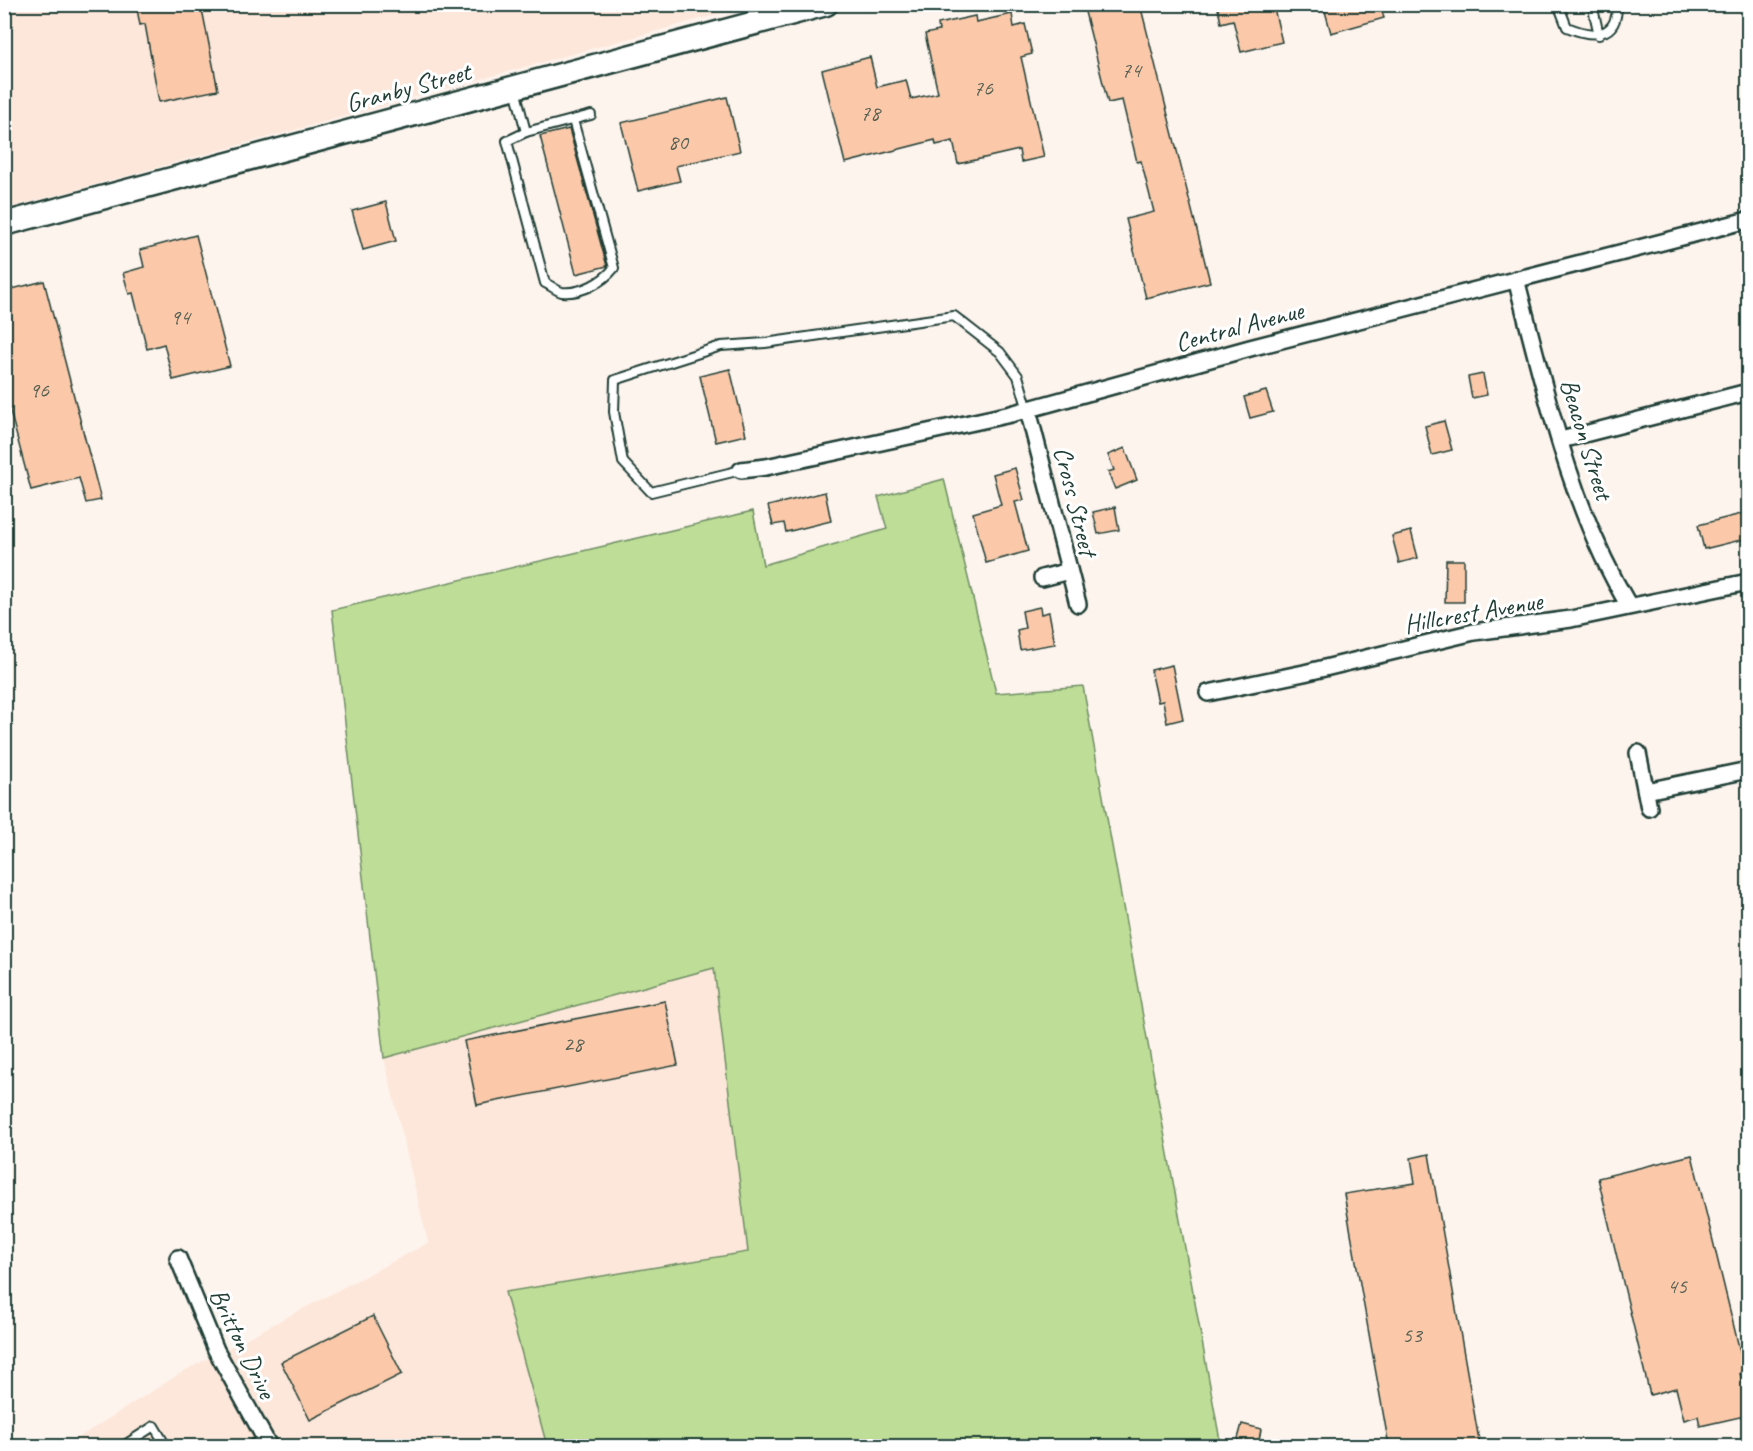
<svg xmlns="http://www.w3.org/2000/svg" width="1753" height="1451" font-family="Caveat,sans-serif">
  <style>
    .built { fill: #fde7da }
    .green { fill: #bedd96; stroke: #6e8d65; stroke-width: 1.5 }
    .building { fill: #fbc9aa; stroke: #1f3d34; stroke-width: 1.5 }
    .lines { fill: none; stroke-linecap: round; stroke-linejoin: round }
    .lane-casing { stroke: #1f3d34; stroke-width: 12 }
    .street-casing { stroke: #1f3d34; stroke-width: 20 }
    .secondary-casing { stroke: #1f3d34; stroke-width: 27 }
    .lane { stroke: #fff; stroke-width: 8 }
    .street { stroke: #fff; stroke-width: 15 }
    .secondary { stroke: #fff; stroke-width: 22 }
    .labels { text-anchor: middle; stroke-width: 6; stroke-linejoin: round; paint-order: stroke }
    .number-label { font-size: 22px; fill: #566052 }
    .street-label { font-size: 26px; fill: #1f3d34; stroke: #fff }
  </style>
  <rect width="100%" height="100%" fill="#fef4ee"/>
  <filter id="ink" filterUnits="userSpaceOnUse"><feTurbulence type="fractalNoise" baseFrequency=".0167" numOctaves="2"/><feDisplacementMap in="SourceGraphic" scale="12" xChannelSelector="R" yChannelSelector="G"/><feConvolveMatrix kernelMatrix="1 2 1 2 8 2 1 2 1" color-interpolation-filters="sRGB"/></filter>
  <g filter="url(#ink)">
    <g class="built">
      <polygon points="5,5 752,5 5,209"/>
      <polygon points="714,968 748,1252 505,1292 547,1446 65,1446 184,1371 428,1243 384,1058"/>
    </g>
    <polygon class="green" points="944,479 996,693 1083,686 1221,1446 547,1446 505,1292 748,1252 714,968 384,1058 332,610 753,511 763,565 887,529 878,497"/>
    <g class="building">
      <polygon points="136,4 201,4 218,90 159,102 145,24 140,25"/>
      <polygon points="1083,4 1140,4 1210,282 1146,298 1126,219 1154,212 1141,161 1137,162 1122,100 1108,103"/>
      <polygon points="1217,4 1273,4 1282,42 1241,52 1233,20 1221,23"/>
      <polygon points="1323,4 1380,4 1384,18 1331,33"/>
      <polygon points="1012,14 1014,27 1025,24 1032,54 1021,57 1044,157 1021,162 1019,150 958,164 953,141 936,145 935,140 845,163 822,70 870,57 877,87 906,80 911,99 938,93 925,34 939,31 938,24 975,16 976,22"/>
      <polygon points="727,97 740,151 676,166 680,181 638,191 621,123"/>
      <polygon points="569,129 607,266 576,274 540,136"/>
      <polygon points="386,202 396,241 363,250 352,211"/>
      <polygon points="196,235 230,366 173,380 164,344 147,349 133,293 129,294 123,273 144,267 140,250"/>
      <polygon points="44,281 101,500 86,503 79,478 31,490 4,388 4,291"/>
      <polygon points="730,369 746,435 716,442 700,376"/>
      <polygon points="1483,374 1487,395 1472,398 1468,377"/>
      <polygon points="1266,391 1273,412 1250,418 1244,397"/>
      <polygon points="1444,421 1452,450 1432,455 1425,426"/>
      <polygon points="1125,448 1137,480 1115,489 1108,472 1114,470 1108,455"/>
      <polygon points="1015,468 1024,500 1015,502 1028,551 986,563 973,513 1001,505 993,474"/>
      <polygon points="825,492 831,521 786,532 784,523 773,525 768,506"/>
      <polygon points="1115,507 1119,530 1098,534 1093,512"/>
      <polygon points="1749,512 1749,538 1704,549 1698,525"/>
      <polygon points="1411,531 1418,558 1399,563 1392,536"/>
      <polygon points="1446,560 1464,560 1464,602 1445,602"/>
      <polygon points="1040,607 1041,614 1049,612 1055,644 1020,650 1017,630 1025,628 1022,611"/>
      <polygon points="1172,665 1183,719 1167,723 1163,701 1158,702 1151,670"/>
      <polygon points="665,1001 678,1065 477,1105 464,1041"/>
      <polygon points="1429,1154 1480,1446 1389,1446 1344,1194 1415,1183 1411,1158"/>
      <polygon points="1692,1155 1745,1372 1740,1373 1749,1408 1749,1415 1700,1426 1698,1416 1684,1420 1676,1388 1650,1395 1598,1178"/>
      <polygon points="373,1316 402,1374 310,1420 281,1362"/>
      <polygon points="1242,1424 1261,1429 1258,1446 1236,1446"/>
    </g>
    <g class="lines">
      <g class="lane-casing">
        <g id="lane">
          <path d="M 1558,4 L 1567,27 C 1591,37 1618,40 1617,4"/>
          <polyline points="1592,4 1599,35"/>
          <path d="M 515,89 L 526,132 L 507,141 L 545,283 C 550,285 557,291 562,292 C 581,294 603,282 614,268 L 573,120"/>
          <polyline points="526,132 591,115"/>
          <polyline points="741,470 651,492 623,462 614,412 615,380 721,346 765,343 954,316 1000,352 1018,376 1028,410"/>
          <polyline points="123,1446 154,1426 166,1446"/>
          <polyline points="250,1446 265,1438"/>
        </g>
      </g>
      <g class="street-casing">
        <g id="street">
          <path d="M 1516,279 C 1545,390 1570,507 1629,606"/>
          <polyline points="1028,410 1078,604"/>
          <polyline points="1561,440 1748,392"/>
          <polyline points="741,470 766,467 1011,414 1250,348 1748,220"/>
          <polyline points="1042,578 1069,571"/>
          <polyline points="1208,693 1304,673 1474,632 1571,619 1748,582"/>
          <polyline points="1638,753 1649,808"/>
          <polyline points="1646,791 1748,770"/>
          <polyline points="178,1258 216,1350 269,1446"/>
        </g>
      </g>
      <g class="secondary-casing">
        <polyline id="secondary" points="4,224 826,4"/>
      </g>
      <use href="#lane" class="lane"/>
      <use href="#street" class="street"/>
      <use href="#secondary" class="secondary"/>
    </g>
  </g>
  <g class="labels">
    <g class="number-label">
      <text x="1131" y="77">74</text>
      <text x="983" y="95">76</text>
      <text x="870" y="120">78</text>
      <text x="678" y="149">80</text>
      <text x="180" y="324">94</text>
      <text x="39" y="397">96</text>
      <text x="573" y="1051">28</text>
      <text x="1677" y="1293">45</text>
      <text x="1412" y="1342">53</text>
    </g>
    <g class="street-label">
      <text transform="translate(408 87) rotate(-15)" y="9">Granby Street</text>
      <text transform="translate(1239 326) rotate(-15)" y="9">Central Avenue</text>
      <text transform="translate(1587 439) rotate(73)" y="9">Beacon Street</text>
      <text transform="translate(1076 501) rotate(76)" y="9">Cross Street</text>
      <text transform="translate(1473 612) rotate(-10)" y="9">Hillcrest Avenue</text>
      <text transform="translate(243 1343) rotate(64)" y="9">Britton Drive</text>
    </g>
  </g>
  <rect width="1753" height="1451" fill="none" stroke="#fff" stroke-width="24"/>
  <rect x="12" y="12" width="1729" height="1427" fill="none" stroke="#1f3d34" stroke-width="2" filter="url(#ink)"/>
</svg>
